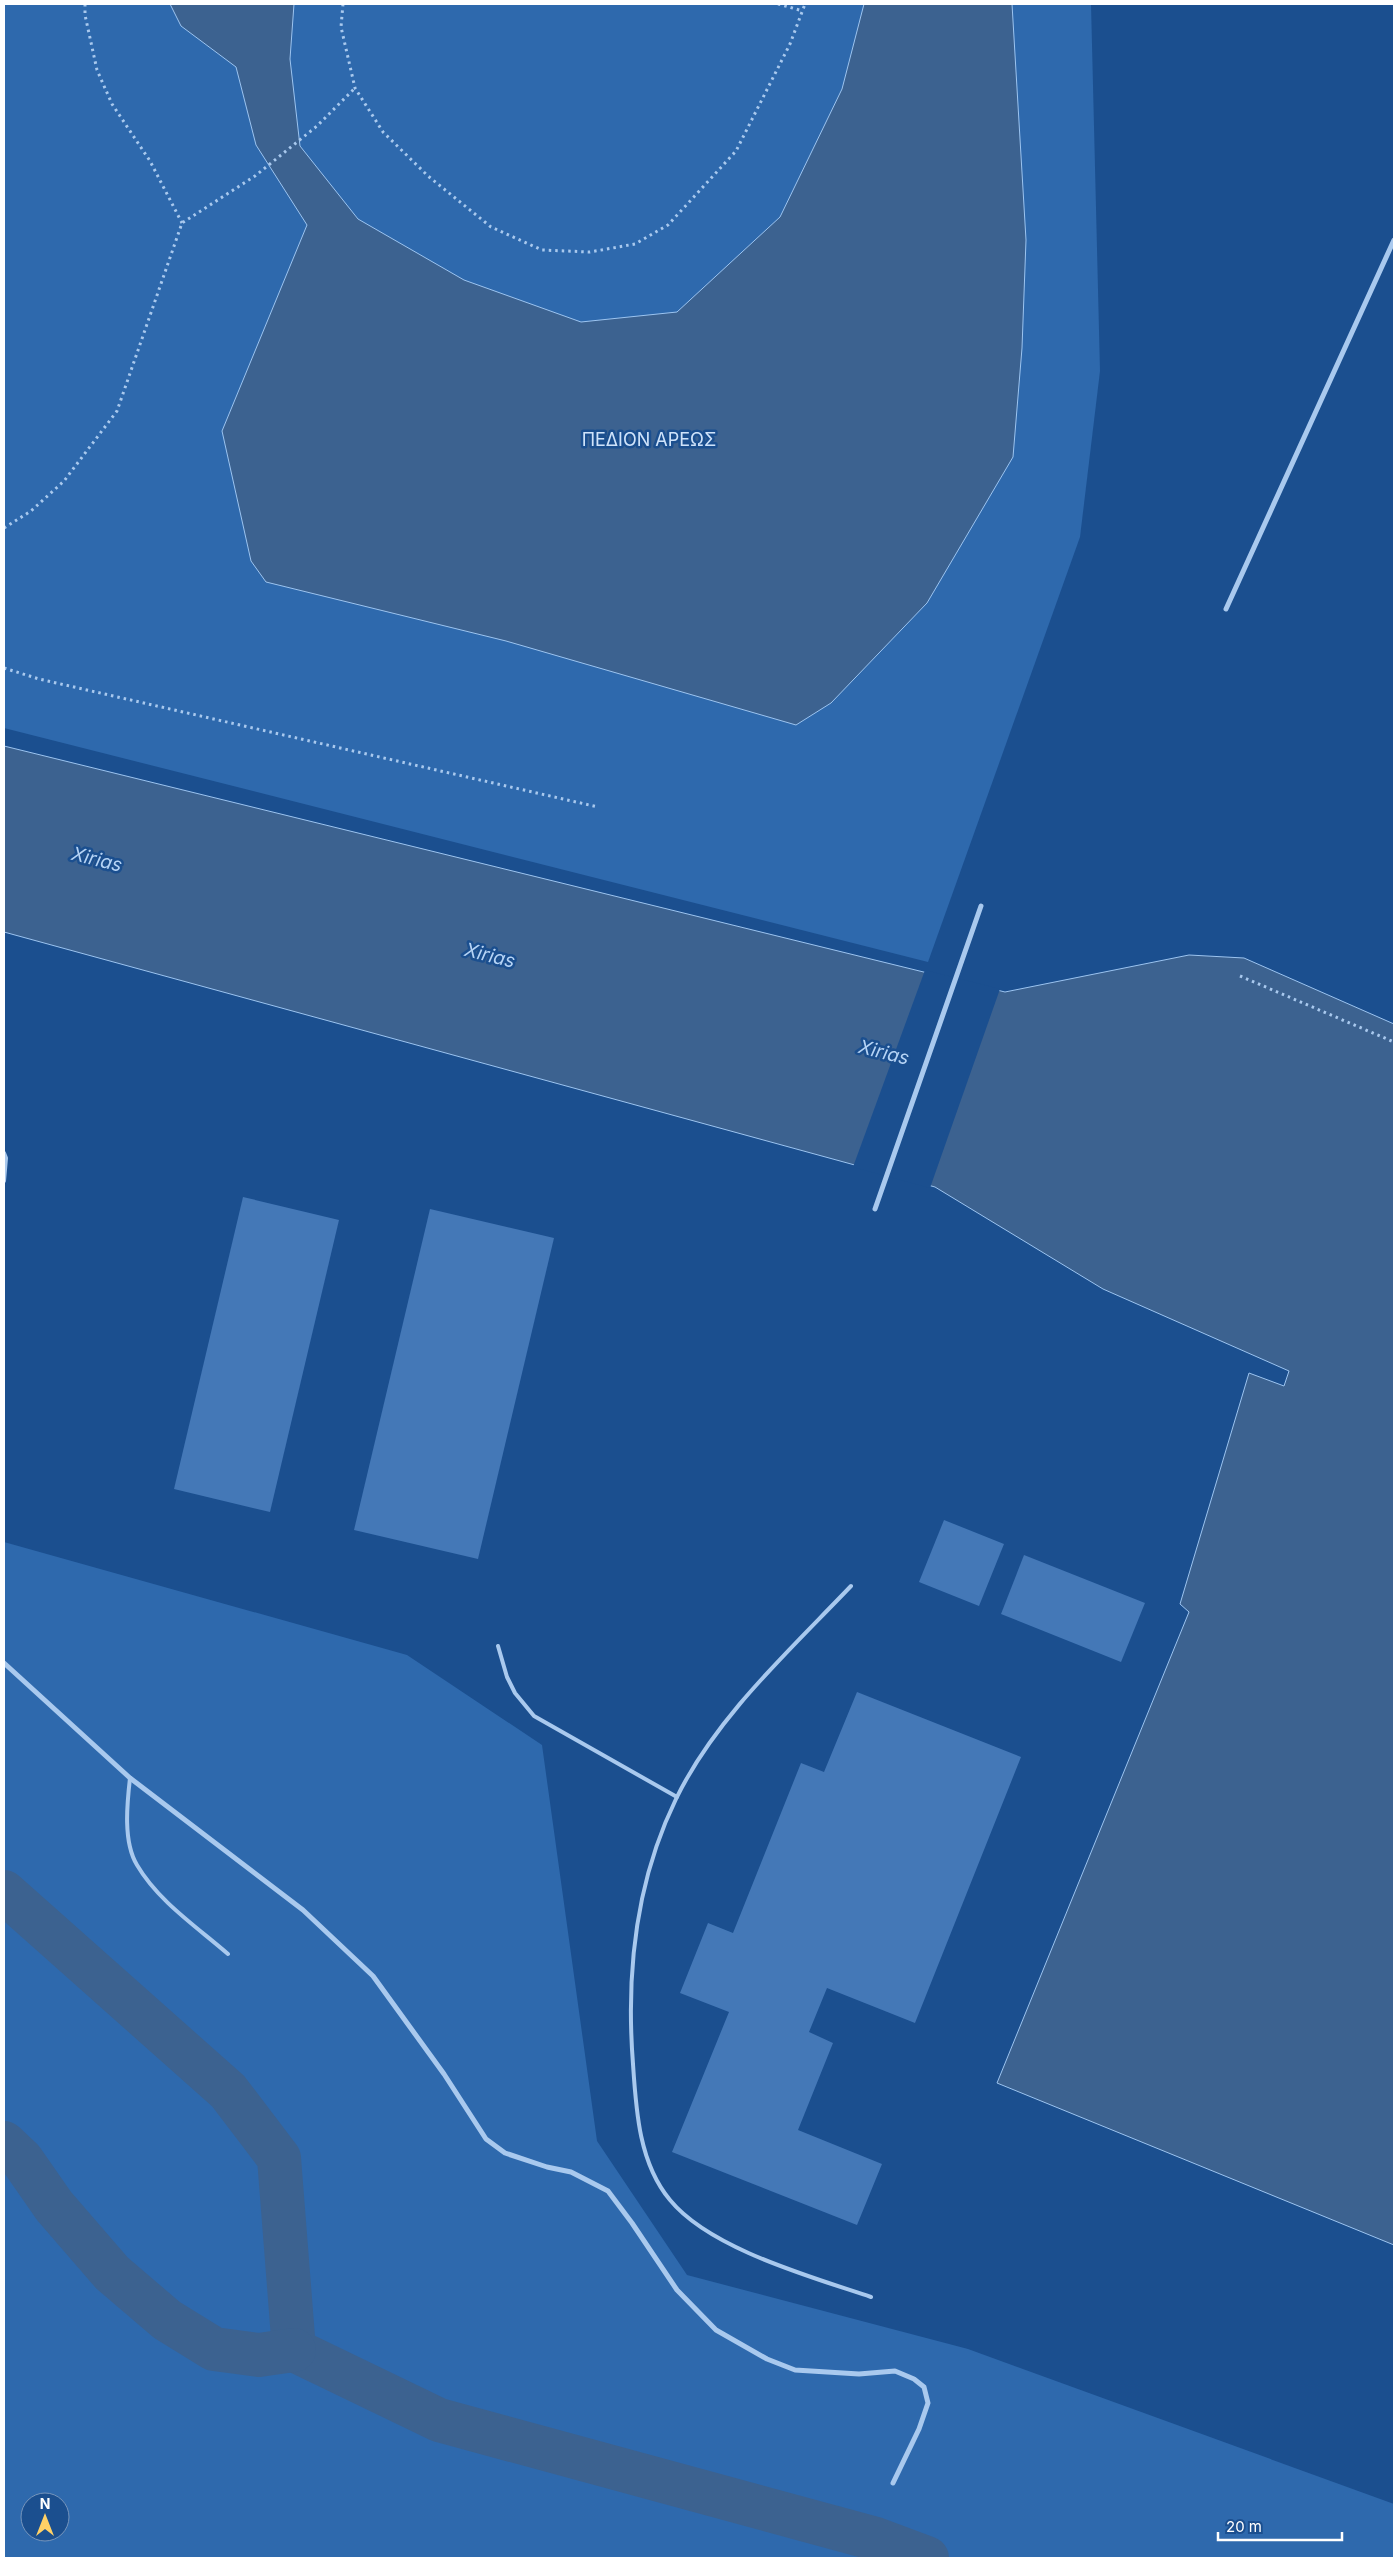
<svg xmlns="http://www.w3.org/2000/svg" width="1398" height="2562" font-family="Inter,sans-serif">
  <style>
    .green { fill: #2e69ad; fill-rule: evenodd }
    .water { fill: #3c6290; stroke: #9cc4f0 }
    .pier { fill: #1b4f8f }
    .lines { fill: none; stroke-linecap: round; stroke-linejoin: round }
    .canal { stroke: #3c6290; stroke-width: 44 }
    .building { fill: #4478b7 }
    .path { stroke: #a9c9ee; stroke-width: 3; stroke-dasharray: 2.5 4; stroke-linecap: butt }
    .service { stroke: #a9c9ee; stroke-width: 4 }
    .minor { stroke: #a9c9ee; stroke-width: 5 }
    .labels { text-anchor: middle; stroke-width: 5; stroke-linejoin: round; paint-order: stroke }
    .park-label { font-size: 18px; fill: #cfe3fa; stroke: #1b4f8f }
    .water-label { font-size: 19px; font-style: italic; fill: #b5d3f5; stroke: #1b4f8f }
  </style>
  <rect width="100%" height="100%" fill="#1b4f8f"/>
  <g class="green">
    <polygon points="4,4 1091,4 1100,371 1080,537 928,962 4,728"/>
    <path d="M 4,1542 L 407,1655 L 542,1745 L 597,2141 L 687,2275 L 968,2349 L 1394,2504 L 1394,2558 L 4,2558 ZM 30,2502 L 60,2502 L 60,2532 L 30,2532 Z"/>
  </g>
  <g class="water">
    <polygon points="170,4 294,4 290,59 300,146 358,219 464,280 581,322 677,312 780,217 842,89 864,4 1012,4 1026,240 1022,348 1013,457 927,603 831,703 796,725 506,641 266,582 251,561 222,431 307,225 256,145 236,67 181,26"/>
    <polygon points="4,746 1005,992 1189,955 1244,958 1394,1024 1394,2245 997,2083 1189,1612 1180,1604 1249,1373 1284,1386 1289,1371 1103,1289 935,1187 4,932"/>
  </g>
  <polygon class="pier" points="925,970 1000,989 930,1188 853,1167"/>
  <g class="lines">
    <g class="canal">
      <polyline points="4,1892 228,2091 279,2158 294,2350 439,2420 876,2539 927,2558"/>
      <polyline points="4,2143 22,2160 54,2206 112,2273 167,2320 214,2349 259,2355 294,2350"/>
    </g>
  </g>
  <g class="building">
    <polygon points="243,1197 339,1220 270,1512 174,1489"/>
    <polygon points="430,1209 554,1238 478,1559 354,1530"/>
    <polygon points="944,1520 1004,1544 979,1606 919,1582"/>
    <polygon points="1024,1555 1145,1603 1121,1662 1001,1614"/>
    <polygon points="857,1692 1021,1757 915,2023 827,1988 809,2032 833,2043 798,2130 882,2164 857,2225 672,2152 729,2012 680,1993 708,1923 733,1933 801,1763 824,1772"/>
  </g>
  <g class="lines">
    <g class="path">
      <polyline points="85,4 85,15 97,70 112,104 150,161 182,223"/>
      <polyline points="343,4 341,27 355,88 383,132 428,176 491,227 542,250 590,252 635,244 668,225 736,151 790,44 805,4"/>
      <polyline points="778,4 803,11"/>
      <polyline points="4,528 31,511 64,481 117,411 182,223 255,176 317,126 355,88"/>
      <polyline points="4,668 39,679 598,807"/>
      <polyline points="1240,976 1394,1042"/>
    </g>
    <g class="service">
      <polyline points="4,1153 6,1158 4,1181"/>
      <path d="M 851,1586 C 790,1650 715,1718 676,1799 C 636,1881 626,1974 633,2064 C 636,2110 639,2163 670,2200 C 710,2249 812,2277 871,2297"/>
      <polyline points="498,1646 507,1677 515,1693 534,1716 677,1797"/>
      <path d="M 130,1778 C 127,1804 123,1842 137,1865 C 158,1901 197,1927 228,1954"/>
    </g>
    <g class="minor">
      <polyline points="1226,609 1394,240"/>
      <polyline points="875,1209 981,906"/>
      <polyline points="4,1663 130,1778 303,1910 373,1976 444,2074 486,2139 505,2153 547,2167 571,2172 608,2191 632,2223 677,2290 716,2330 767,2359 795,2370 859,2374 895,2371 914,2379 924,2387 928,2403 919,2429 893,2483"/>
    </g>
  </g>
  <g class="labels">
    <g class="park-label">
      <text x="649" y="446">ΠΕΔΙΟΝ ΑΡΕΩΣ</text>
    </g>
    <g class="water-label">
      <text transform="translate(97 859) rotate(14)" y="7">Xirias</text>
      <text transform="translate(490 955) rotate(14)" y="7">Xirias</text>
      <text transform="translate(884 1052) rotate(14)" y="7">Xirias</text>
    </g>
  </g>
  <rect width="1398" height="2562" fill="none" stroke="#ffffff" stroke-width="10"/>
  <g transform="translate(45 2517)"><circle r="24" fill="#1b4f8f" stroke="#7695bc"/>
  <path d="M0-4L9 19L0 12L-9 19Z" fill="#ffd166"/>
  <text y="-8" font-size="14" font-weight="bold" text-anchor="middle" fill="#ffffff">N</text>
  </g>
  <path d="M1218 2532v8h124v-8" fill="none" stroke="#ffffff" stroke-width="2.5"/>
  <text x="1226" y="2532" font-size="15" fill="#ffffff" stroke="#1b4f8f" stroke-width="4" paint-order="stroke">20 m</text>
</svg>
